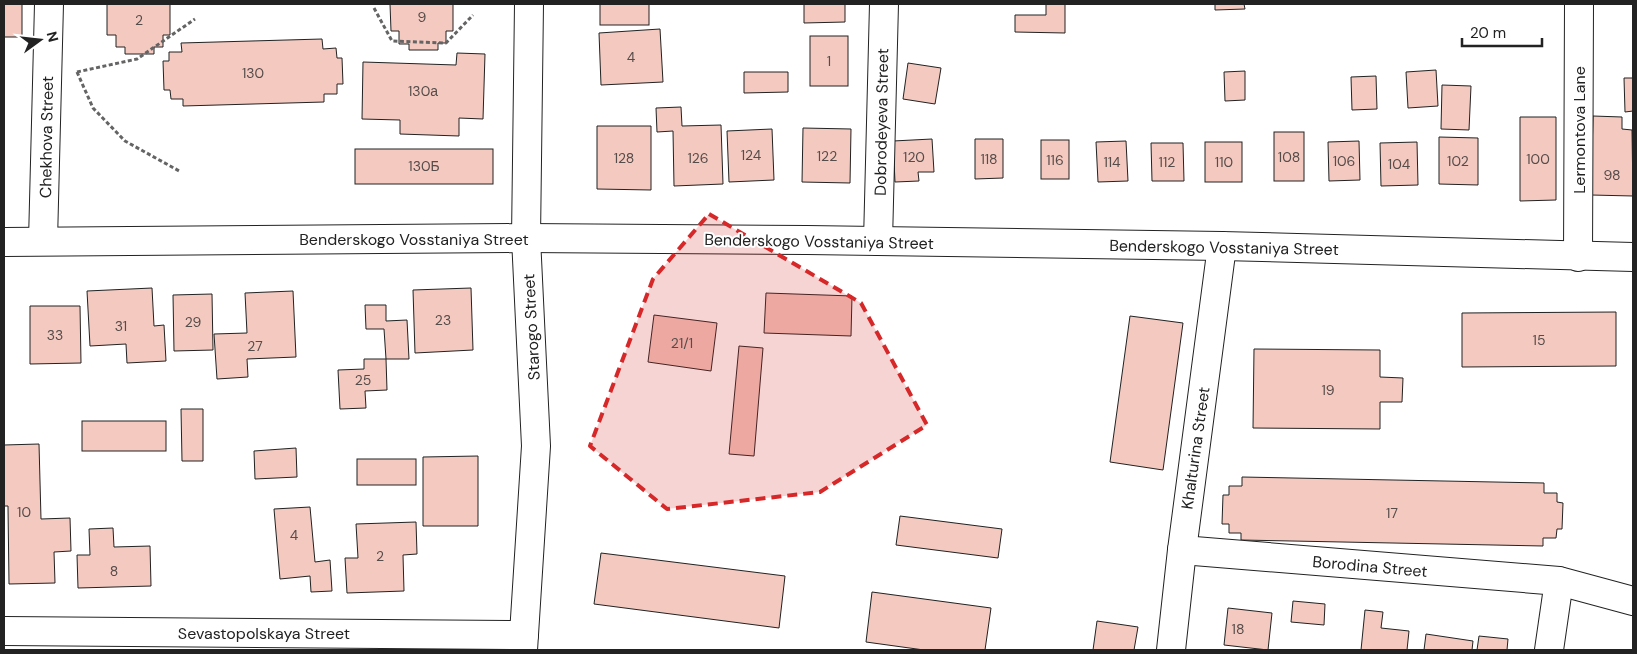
<svg xmlns="http://www.w3.org/2000/svg" width="1637" height="654" font-family="'DM Sans',sans-serif">
  <style>
    .building { fill: #f3c9c0; stroke: #222 }
    .lines { fill: none; stroke-linecap: round; stroke-linejoin: round }
    .minor-casing { stroke: #222; stroke-width: 30 }
    .major-casing { stroke: #222; stroke-width: 30 }
    .path { stroke: #646464; stroke-width: 3; stroke-dasharray: 4 2.5; stroke-linecap: butt }
    .minor { stroke: #fff; stroke-width: 28 }
    .major { stroke: #fff; stroke-width: 28 }
    .marked { fill: #d62828; fill-opacity: 0.2; stroke: #d62828; stroke-width: 4; stroke-dasharray: 10 6; stroke-linejoin: round }
    .labels { text-anchor: middle; stroke-width: 4; stroke-linejoin: round; paint-order: stroke }
    .number-label { font-size: 14px; fill: #564c4a }
    .street-label { font-size: 16px; fill: #222; stroke: #fff }
  </style>
  <rect width="100%" height="100%" fill="#fff"/>
  <g class="building">
    <rect x="4" y="4" width="18" height="33"/>
    <polygon points="107,4 170,4 170,35 163,35 163,47 154,47 154,54 125,54 125,47 116,47 116,35 107,35"/>
    <polygon points="390,4 453,4 453,31 446,31 446,43 438,43 438,50 409,50 409,44 399,44 399,31 391,31"/>
    <rect x="600" y="4" width="49" height="21"/>
    <polygon points="804,4 845,4 845,22 804,23"/>
    <polygon points="1046,4 1065,4 1065,33 1015,32 1015,15 1046,15"/>
    <polygon points="1215,4 1244,4 1245,9 1215,10"/>
    <polygon points="660,29 663,82 601,85 599,33"/>
    <rect x="810" y="36" width="38" height="50"/>
    <polygon points="322,39 323,49 336,48 337,58 342,58 343,84 337,84 337,94 324,94 324,102 183,106 183,99 171,99 170,90 164,90 163,61 169,61 169,52 182,52 181,43"/>
    <polygon points="457,53 485,54 483,119 459,118 459,136 400,134 400,120 362,119 363,62 456,65"/>
    <polygon points="908,63 941,68 935,104 903,99"/>
    <polygon points="1436,70 1438,106 1408,108 1406,72"/>
    <polygon points="1245,71 1245,100 1225,101 1224,72"/>
    <polygon points="744,72 788,72 788,92 744,93"/>
    <polygon points="1376,76 1377,109 1352,110 1351,77"/>
    <polygon points="1624,78 1633,78 1633,111 1625,112"/>
    <polygon points="1442,85 1471,86 1469,130 1441,129"/>
    <polygon points="681,107 682,126 721,125 723,184 674,186 673,131 657,132 656,108"/>
    <polygon points="1593,116 1622,117 1622,129 1632,130 1633,196 1591,195"/>
    <polygon points="1520,117 1556,117 1556,200 1520,201"/>
    <polygon points="597,126 651,126 651,190 597,189"/>
    <polygon points="803,128 851,129 850,183 802,182"/>
    <polygon points="772,129 774,180 729,182 727,131"/>
    <rect x="1274" y="132" width="30" height="49"/>
    <polygon points="1439,137 1478,138 1478,185 1439,184"/>
    <polygon points="932,139 934,172 918,172 919,181 895,182 893,141"/>
    <polygon points="975,139 1003,139 1003,178 975,179"/>
    <rect x="1041" y="140" width="28" height="39"/>
    <polygon points="1126,141 1128,181 1098,182 1096,142"/>
    <polygon points="1359,141 1360,180 1329,181 1328,142"/>
    <rect x="1205" y="142" width="37" height="40"/>
    <polygon points="1417,142 1418,185 1381,186 1380,143"/>
    <polygon points="1151,143 1183,143 1184,181 1152,181"/>
    <rect x="355" y="149" width="138" height="35"/>
    <polygon points="152,288 154,326 164,325 166,361 127,363 126,344 90,346 87,291"/>
    <polygon points="471,288 473,350 415,353 413,290"/>
    <polygon points="293,291 296,357 247,359 248,377 217,379 214,334 247,333 245,293"/>
    <polygon points="766,293 852,296 851,336 764,333"/>
    <polygon points="212,294 213,350 174,351 173,295"/>
    <polygon points="365,305 386,305 386,321 407,320 409,359 386,359 384,329 366,329"/>
    <polygon points="30,306 80,306 81,363 30,364"/>
    <polygon points="1616,312 1616,366 1462,367 1462,313"/>
    <polygon points="654,315 717,323 711,371 648,362"/>
    <polygon points="1130,316 1183,323 1163,470 1110,462"/>
    <polygon points="739,346 763,348 754,456 729,454"/>
    <polygon points="1254,349 1380,350 1380,377 1403,378 1402,402 1380,402 1380,429 1253,428"/>
    <polygon points="364,359 386,359 387,390 365,391 366,408 340,409 338,370 364,369"/>
    <polygon points="181,409 203,409 203,461 182,461"/>
    <rect x="82" y="421" width="84" height="30"/>
    <polygon points="39,444 41,519 70,518 71,551 54,552 55,583 9,584 8,506 4,506 4,445"/>
    <polygon points="296,448 297,477 255,479 254,451"/>
    <polygon points="478,456 478,526 423,526 423,457"/>
    <rect x="357" y="459" width="59" height="26"/>
    <polygon points="1242,477 1544,483 1544,493 1557,493 1557,502 1563,503 1562,529 1557,529 1556,538 1543,538 1543,546 1241,540 1241,533 1229,533 1229,524 1222,524 1223,495 1229,495 1229,486 1242,486"/>
    <polygon points="310,507 315,562 330,560 332,591 311,592 310,576 280,579 274,509"/>
    <polygon points="900,516 1002,529 998,558 896,545"/>
    <polygon points="416,522 417,554 403,555 404,591 347,593 345,558 358,558 356,524"/>
    <polygon points="113,528 114,547 150,546 151,586 78,588 77,555 90,555 89,529"/>
    <polygon points="601,553 785,576 779,628 594,604"/>
    <polygon points="872,592 991,608 985,650 924,650 866,642"/>
    <polygon points="1293,601 1325,604 1324,625 1291,622"/>
    <polygon points="1228,608 1272,613 1268,650 1224,645"/>
    <polygon points="1365,610 1383,612 1381,628 1409,631 1407,650 1361,650"/>
    <polygon points="1097,621 1138,627 1134,650 1093,650"/>
    <polygon points="1426,634 1473,641 1472,650 1424,650"/>
    <polygon points="1479,636 1508,639 1507,650 1477,650"/>
  </g>
  <g class="lines">
    <g class="minor-casing">
      <g id="minor">
        <polyline points="43,241 49,4"/>
        <polyline points="878,241 884,4"/>
        <polyline points="1578,257 1579,4"/>
        <polyline points="1182,550 1559,581 1633,601"/>
        <polyline points="4,631 524,635"/>
        <polyline points="523,650 536,446 526,238 529,4"/>
        <polyline points="1171,650 1182,550 1222,246"/>
        <polyline points="1549,650 1559,581"/>
      </g>
    </g>
    <g class="major-casing">
      <polyline id="major" points="4,242 526,238 807,240 1222,246 1633,257"/>
    </g>
    <g class="path">
      <polyline points="374,8 392,41 446,43 473,15"/>
      <polyline points="77,72 93,108 125,141 181,172"/>
      <polyline points="77,72 137,59 195,19"/>
    </g>
    <use href="#minor" class="minor"/>
    <use href="#major" class="major"/>
  </g>
  <path class="marked" d="M 709,214 L 861,303 L 927,425 L 820,492 L 667,509 L 590,446 L 653,279 Z"/>
  <g class="labels">
    <g class="number-label">
      <text x="422" y="22">9</text>
      <text x="139" y="25">2</text>
      <text x="631" y="62">4</text>
      <text x="829" y="66">1</text>
      <text x="253" y="78">130</text>
      <text x="423" y="96">130а</text>
      <text x="751" y="160">124</text>
      <text x="827" y="161">122</text>
      <text x="914" y="162">120</text>
      <text x="1289" y="162">108</text>
      <text x="624" y="163">128</text>
      <text x="698" y="163">126</text>
      <text x="989" y="164">118</text>
      <text x="1538" y="164">100</text>
      <text x="1055" y="165">116</text>
      <text x="1344" y="166">106</text>
      <text x="1458" y="166">102</text>
      <text x="1112" y="167">114</text>
      <text x="1167" y="167">112</text>
      <text x="1224" y="167">110</text>
      <text x="1399" y="169">104</text>
      <text x="424" y="171">130Б</text>
      <text x="1612" y="180">98</text>
      <text x="443" y="325">23</text>
      <text x="193" y="327">29</text>
      <text x="121" y="331">31</text>
      <text x="55" y="340">33</text>
      <text x="1539" y="345">15</text>
      <text x="682" y="348">21/1</text>
      <text x="255" y="351">27</text>
      <text x="363" y="385">25</text>
      <text x="1328" y="395">19</text>
      <text x="24" y="517">10</text>
      <text x="1392" y="518">17</text>
      <text x="294" y="540">4</text>
      <text x="380" y="561">2</text>
      <text x="114" y="576">8</text>
      <text x="1238" y="634">18</text>
    </g>
    <g class="street-label">
      <text transform="translate(881 122) rotate(-89)" y="6">Dobrodeyeva Street</text>
      <text transform="translate(1579 130) rotate(-90)" y="6">Lermontova Lane</text>
      <text transform="translate(46 137) rotate(-89)" y="6">Chekhova Street</text>
      <text x="414" y="245">Benderskogo Vosstaniya Street</text>
      <text transform="translate(819 241) rotate(1)" y="6">Benderskogo Vosstaniya Street</text>
      <text transform="translate(1224 247) rotate(1)" y="6">Benderskogo Vosstaniya Street</text>
      <text transform="translate(531 327) rotate(-93)" y="6">Starogo Street</text>
      <text transform="translate(1195 448) rotate(-82)" y="6">Khalturina Street</text>
      <text transform="translate(1370 566) rotate(5)" y="6">Borodina Street</text>
      <text x="264" y="639">Sevastopolskaya Street</text>
    </g>
  </g>
  <rect width="1637" height="654" fill="none" stroke="#222222" stroke-width="10"/>
  <g transform="translate(40 40) rotate(75)" stroke="#ffffff" stroke-width="4" paint-order="stroke">
  <path d="M0-4L9 19L0 12L-9 19Z" fill="#222222"/>
  <text y="-8" font-size="14" font-weight="bold" text-anchor="middle" fill="#222222">N</text>
  </g>
  <path d="M1462 38v8h80v-8" fill="none" stroke="#222222" stroke-width="2.5"/>
  <text x="1470" y="38" font-size="15" fill="#222222" stroke="#ffffff" stroke-width="4" paint-order="stroke">20 m</text>
</svg>
